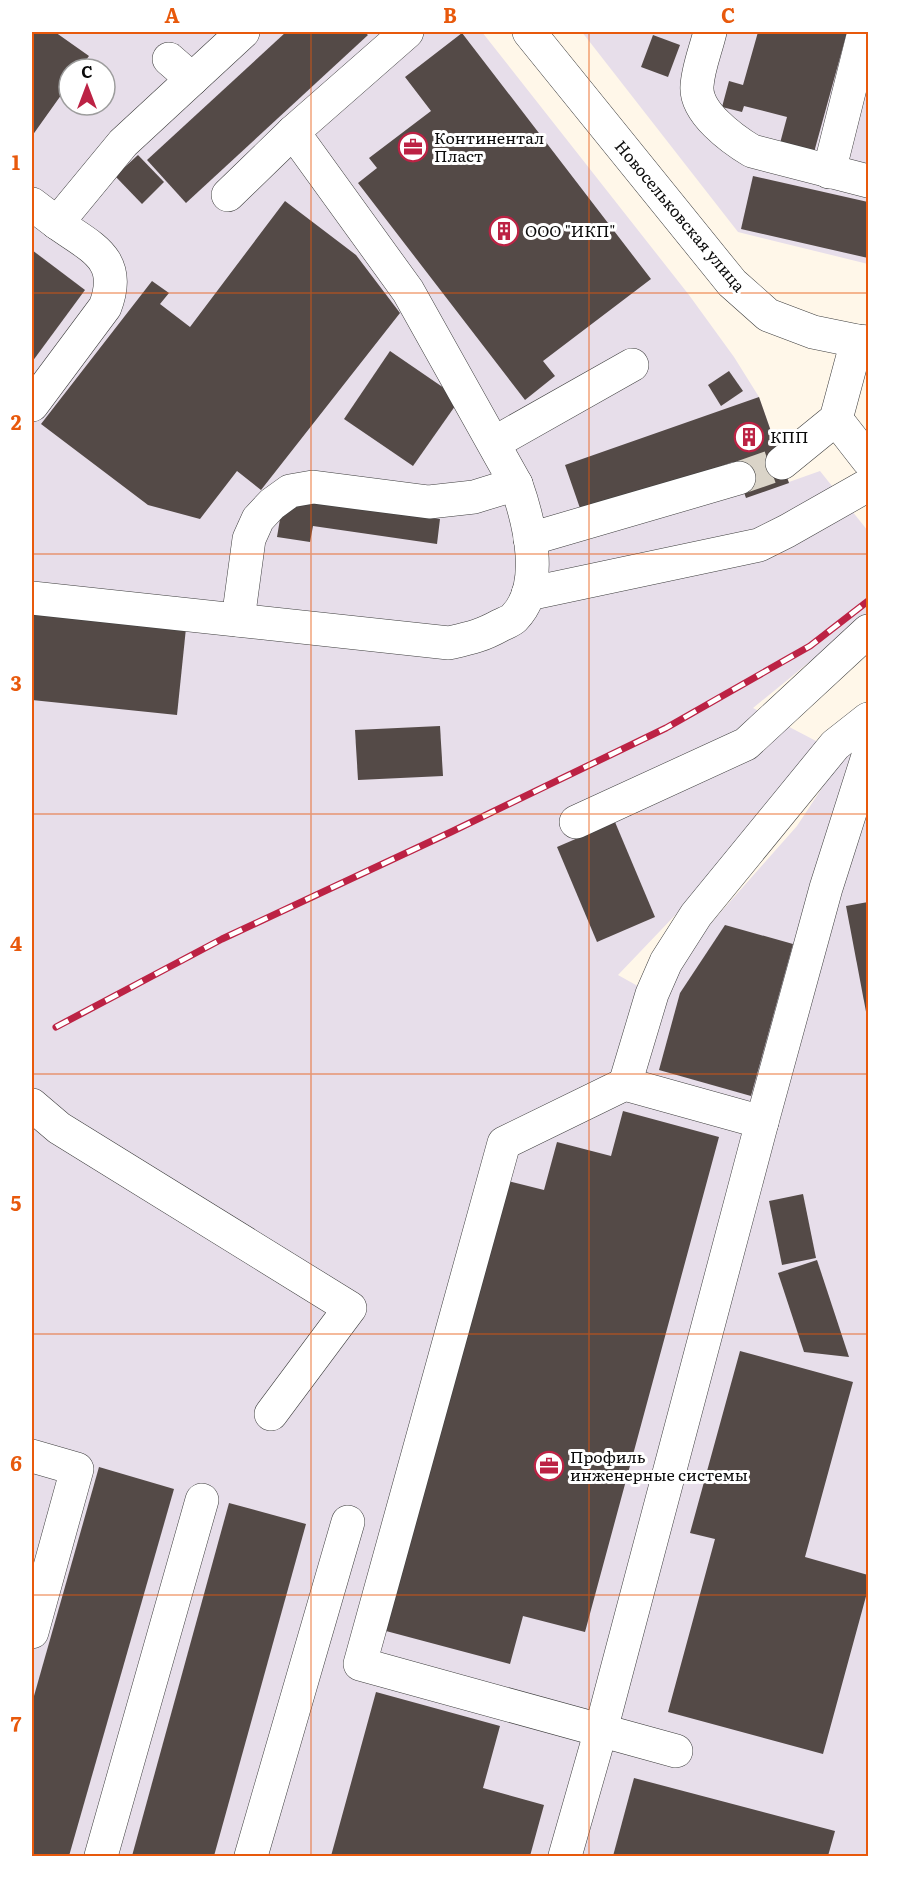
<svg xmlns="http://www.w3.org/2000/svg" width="900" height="1888" font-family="Literata,serif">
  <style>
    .industrial { fill: #e7deea; fill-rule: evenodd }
    .building { fill: #544a47 }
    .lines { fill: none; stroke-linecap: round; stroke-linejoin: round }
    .minor-tunnel { stroke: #dad4c8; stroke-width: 33; stroke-dasharray: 33 16; stroke-linecap: butt }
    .minor-casing { stroke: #3e3e3e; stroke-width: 34 }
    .minor { stroke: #fff; stroke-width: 33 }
    .rail-casing { stroke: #bc2244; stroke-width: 7 }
    .rail { stroke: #fff; stroke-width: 4.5; stroke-dasharray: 14; stroke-linecap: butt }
    .grid { fill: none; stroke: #e8590c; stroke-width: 1.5; stroke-opacity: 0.55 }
    .labels { text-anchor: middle; stroke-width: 6; stroke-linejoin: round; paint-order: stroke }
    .poi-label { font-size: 16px; fill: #0b0b0b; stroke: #fff; text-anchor: start }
    .street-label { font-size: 16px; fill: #0b0b0b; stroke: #fff }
    .neatline { fill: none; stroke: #e8590c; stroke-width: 2 }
    .grid-label { font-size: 20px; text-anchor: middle; font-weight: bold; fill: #e8590c }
  </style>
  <rect width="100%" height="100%" fill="#fff7e9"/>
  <g class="industrial">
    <path d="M 32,32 L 482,32 L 689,295 L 734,357 L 759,397 L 789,482 L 820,471 L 868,531 L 868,614 L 753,708 L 818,742 L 703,886 L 618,975 L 652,994 L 712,922 L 797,826 L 847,750 L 868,761 L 868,1856 L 32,1856 ZM 69,69 L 105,69 L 105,105 L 69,105 Z"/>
    <polygon points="582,32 868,32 868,264 738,232"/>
  </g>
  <g class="building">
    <polygon points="32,32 55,32 89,56 79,69 69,69 69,84 32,136"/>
    <polygon points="286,32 364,32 368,35 186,203 147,160"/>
    <polygon points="758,32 847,32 813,156 779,147 787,117 744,106 742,112 722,107 729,81 743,85"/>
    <polygon points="462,33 651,279 543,361 555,376 525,400 358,183 377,168 369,158 431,111 405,77"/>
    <polygon points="653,35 680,45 668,77 641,67"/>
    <polygon points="138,155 164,182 142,204 115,176"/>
    <polygon points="753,176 868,202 868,258 741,229"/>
    <polygon points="285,201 356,255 400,313 261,490 237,471 200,519 148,505 41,424 152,281 169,293 160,304 190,327"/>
    <polygon points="32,250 85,290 32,362"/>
    <polygon points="390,351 460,399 413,466 344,419"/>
    <polygon points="729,371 743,391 721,406 708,385"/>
    <polygon points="759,397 789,483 746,498 733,462 582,514 565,465"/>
    <polygon points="299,499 440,519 437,544 313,526 310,542 277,537 281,513"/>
    <polygon points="32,612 186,628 177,715 32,700"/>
    <polygon points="440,726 443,776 358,780 355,730"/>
    <polygon points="615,822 655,917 597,942 557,847"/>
    <polygon points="868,902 868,1017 867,1017 846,906"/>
    <polygon points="725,925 793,944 751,1096 659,1070 680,993"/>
    <polygon points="623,1111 719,1137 585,1632 523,1616 510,1664 386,1631 508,1181 544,1190 557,1142 611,1156"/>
    <polygon points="803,1194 816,1258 782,1265 769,1201"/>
    <polygon points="817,1260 849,1357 804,1352 778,1273"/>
    <polygon points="740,1351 853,1382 805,1557 868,1575 868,1589 823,1754 668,1712 715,1539 690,1533"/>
    <polygon points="99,1467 174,1489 69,1856 32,1856 32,1703"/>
    <polygon points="229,1503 306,1524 214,1856 132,1856"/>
    <polygon points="376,1692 500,1726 483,1788 544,1805 530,1856 331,1856"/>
    <polygon points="634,1778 835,1831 828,1856 613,1856"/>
  </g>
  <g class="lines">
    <polyline class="minor-tunnel" points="739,478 782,463"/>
    <g class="minor-casing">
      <g id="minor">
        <polyline points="529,32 732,283 768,315 813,332 857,341 868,342"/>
        <path d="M 710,32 C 706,49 698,68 697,86 C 695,112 732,139 752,151 L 868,181"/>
        <polyline points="169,59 192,79"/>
        <polyline points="829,172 864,32"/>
        <polyline points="228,195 293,132 407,32"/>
        <polyline points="32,204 57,223"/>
        <path d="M 32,405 L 105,307 C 124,258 90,247 57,223 L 123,143 L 243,32"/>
        <polyline points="836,419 868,460"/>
        <polyline points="494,443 632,365"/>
        <polyline points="782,463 836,419 857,341"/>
        <polyline points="530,539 739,478"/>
        <polyline points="528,594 759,545 787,531 868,485"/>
        <path d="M 32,598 L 449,643 C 471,638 481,636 501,625 C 505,623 511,621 514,618 C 546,586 529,521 516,484 L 408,291 L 293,132"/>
        <polyline points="238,620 249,539 258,519 272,504 290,491 313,487 429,502 474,497 516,484"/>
        <polyline points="576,822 746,744 868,631"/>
        <polyline points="625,1084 652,994 666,962 696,915 835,745 868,719"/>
        <polyline points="32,1105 59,1128 350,1308 271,1414"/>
        <polyline points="32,1456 77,1469 32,1632"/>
        <polyline points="676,1751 360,1664 504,1143 625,1084 762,1122"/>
        <polyline points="101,1856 202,1500"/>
        <polyline points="251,1856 348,1522"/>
        <polyline points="565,1856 601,1730 762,1122 826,888 868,756"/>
      </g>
    </g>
    <use href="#minor" class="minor"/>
    <g class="rail-casing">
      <polyline id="rail" points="56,1027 222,939 451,832 666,728 810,646 868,601"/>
    </g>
    <use href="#rail" class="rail"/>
  </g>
  <path class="grid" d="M 311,32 L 311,1856M 589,32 L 589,1856M 32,293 L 868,293M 32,554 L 868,554M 32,814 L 868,814M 32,1074 L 868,1074M 32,1334 L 868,1334M 32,1595 L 868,1595"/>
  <defs>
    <g id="office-ring" transform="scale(1.5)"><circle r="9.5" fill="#fff" stroke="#bc2244" stroke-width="1.5"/><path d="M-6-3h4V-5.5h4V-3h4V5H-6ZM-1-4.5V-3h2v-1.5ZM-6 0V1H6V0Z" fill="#bc2244"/></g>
    <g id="building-ring" transform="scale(1.5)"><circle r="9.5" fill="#fff" stroke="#bc2244" stroke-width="1.5"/><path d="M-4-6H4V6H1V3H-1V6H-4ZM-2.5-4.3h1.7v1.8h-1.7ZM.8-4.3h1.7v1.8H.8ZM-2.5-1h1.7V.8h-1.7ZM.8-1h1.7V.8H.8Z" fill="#bc2244"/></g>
  </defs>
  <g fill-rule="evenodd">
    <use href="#office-ring" x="413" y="147"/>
    <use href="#building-ring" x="504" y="231"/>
    <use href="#building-ring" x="749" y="437"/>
    <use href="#office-ring" x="549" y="1466"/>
  </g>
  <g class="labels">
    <g class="poi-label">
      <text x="434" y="144">Континентал<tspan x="434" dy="18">Пласт</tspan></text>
      <text x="525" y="237">ООО "ИКП"</text>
      <text x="770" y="443">КПП</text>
      <text x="570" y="1463">Профиль<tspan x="570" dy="18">инженерные системы</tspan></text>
    </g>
    <g class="street-label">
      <text transform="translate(680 216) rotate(50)" y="6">Новосельковская улица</text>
    </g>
  </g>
  <rect width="900" height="1888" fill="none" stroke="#ffffff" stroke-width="66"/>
  <g transform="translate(87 87)"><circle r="28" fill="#ffffff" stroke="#9d9d9d" stroke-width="1.5"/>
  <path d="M0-4.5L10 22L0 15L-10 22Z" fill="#bc2244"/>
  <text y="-9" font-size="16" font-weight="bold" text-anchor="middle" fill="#0b0b0b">С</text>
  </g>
  <rect x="33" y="33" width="834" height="1822" class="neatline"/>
  <g class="grid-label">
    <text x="172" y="23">A</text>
    <text x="450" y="23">B</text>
    <text x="728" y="23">C</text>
    <text x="16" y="170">1</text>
    <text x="16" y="430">2</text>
    <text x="16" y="691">3</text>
    <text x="16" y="951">4</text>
    <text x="16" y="1211">5</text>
    <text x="16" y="1471">6</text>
    <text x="16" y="1732">7</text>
  </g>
</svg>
